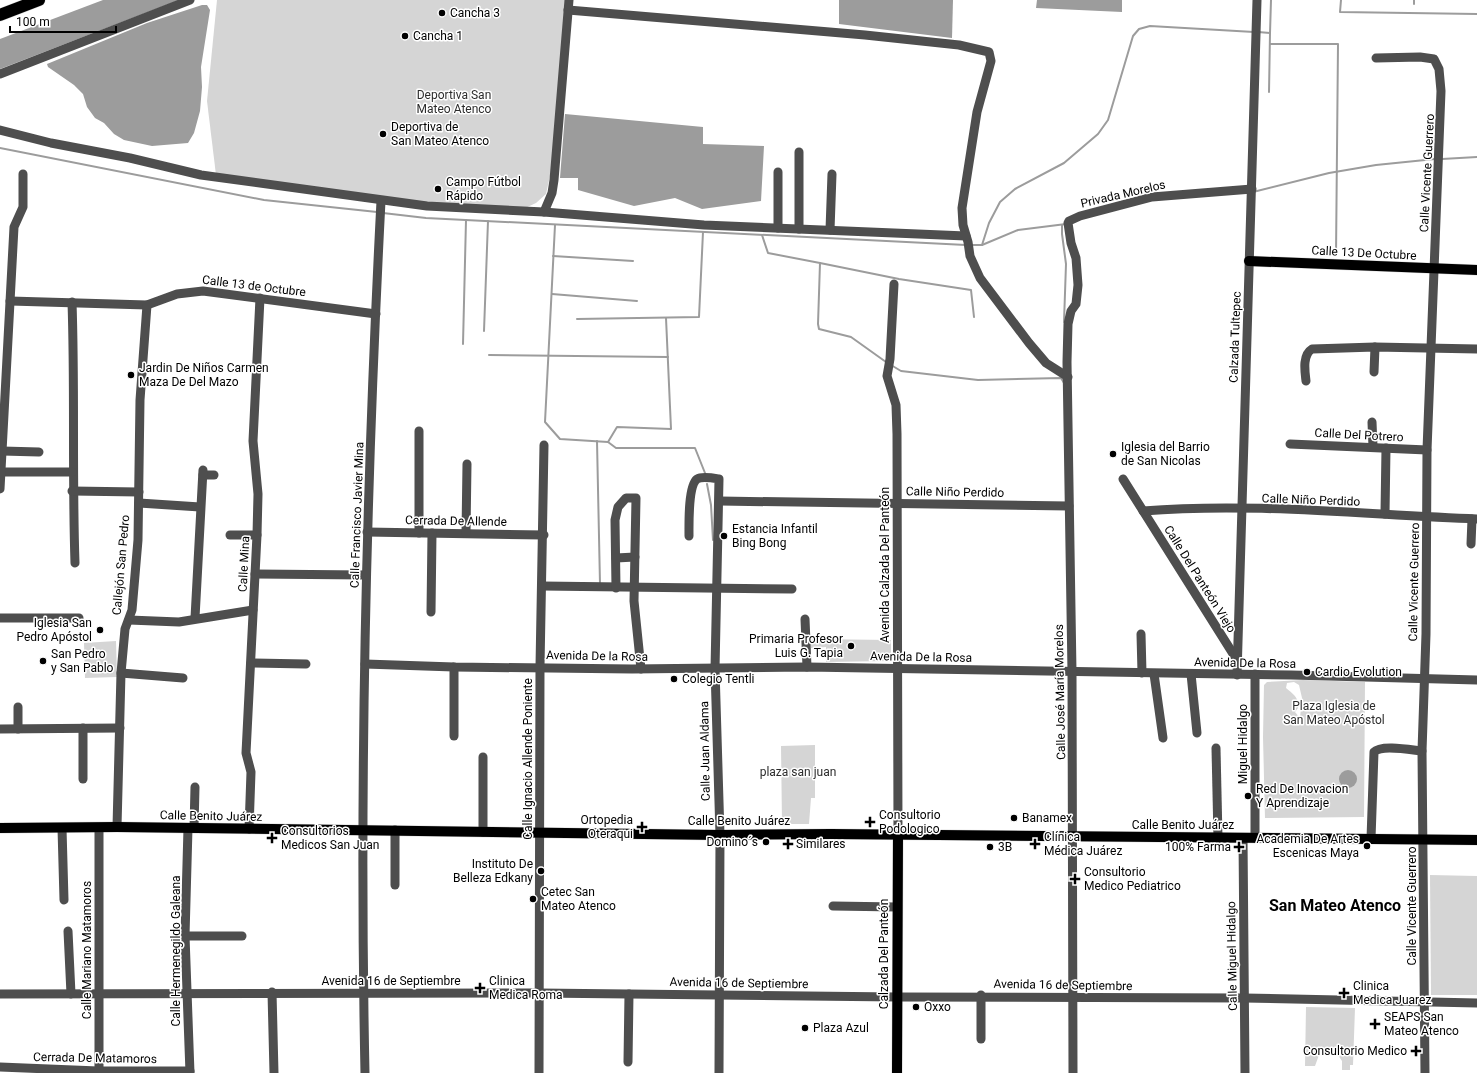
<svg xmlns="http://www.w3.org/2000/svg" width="1477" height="1073" font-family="Roboto,sans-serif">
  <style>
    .green { fill: #d5d5d5; fill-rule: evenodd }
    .water { fill: #9c9c9c }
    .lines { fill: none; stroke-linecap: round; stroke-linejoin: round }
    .stream { stroke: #9c9c9c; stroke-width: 2 }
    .major-casing { stroke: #dbdbdb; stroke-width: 11 }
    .highway-casing { stroke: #dbdbdb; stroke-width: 13 }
    .minor { stroke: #4e4e4e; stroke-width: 9 }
    .major { stroke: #000; stroke-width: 10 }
    .highway { stroke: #000; stroke-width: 12 }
    .poi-dot { fill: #000; stroke: #fff; stroke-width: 1.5 }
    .labels { text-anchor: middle; stroke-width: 3; stroke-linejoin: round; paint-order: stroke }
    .poi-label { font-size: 12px; fill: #000; stroke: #fff; text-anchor: start }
    .park-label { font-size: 12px; fill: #2c2c2c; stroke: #fff }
    .street-label { font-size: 12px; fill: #000; stroke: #fff }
    .district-label { font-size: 16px; font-weight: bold; fill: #000; stroke: #fff }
  </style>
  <rect width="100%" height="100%" fill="#fff"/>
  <g class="green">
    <polygon points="217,0 565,0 552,167 546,194 536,203 523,209 415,202 216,175 207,101"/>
    <polygon points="810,639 891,640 891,661 826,662 826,647 811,648"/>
    <polygon points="116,641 117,677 85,678 84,643"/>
    <path d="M 1303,680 L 1365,682 L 1364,817 L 1265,818 L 1263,737 L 1264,685 L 1267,682 ZM 1294,682 L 1299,685 L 1302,698 L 1300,718 L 1295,712 L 1298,708 C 1299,697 1293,694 1286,688 L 1287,683 Z"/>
    <polygon points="815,745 815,798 811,798 809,824 782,824 781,746"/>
    <polygon points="1430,875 1477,876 1477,995 1431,995"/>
    <path d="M 1306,1007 L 1355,1008 L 1353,1065 L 1350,1065 L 1350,1070 L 1342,1070 L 1342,1061 L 1338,1055 L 1339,1053 C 1332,1049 1326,1049 1318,1053 L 1319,1055 L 1315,1066 L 1305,1066 Z"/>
  </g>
  <g class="water">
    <polygon points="103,0 179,0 0,69 0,39"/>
    <polygon points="839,0 953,0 952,38 839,24"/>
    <polygon points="1037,0 1122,0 1122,12 1036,8"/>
    <polygon points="202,5 207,5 210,10 201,67 202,87 200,111 194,133 188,143 152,146 124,140 114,134 104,123 95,118 87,107 83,94 74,85 48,67 47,64 147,23"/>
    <polygon points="565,114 703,127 703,144 764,146 761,201 702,209 675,198 634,206 578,190 578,178 560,178"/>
    <circle cx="1348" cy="779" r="9"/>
  </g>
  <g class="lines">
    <g class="stream">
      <polyline points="1341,0 1340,12 1477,14"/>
      <polyline points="1414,4 1414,0"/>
      <polyline points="1258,32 1270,33 1271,0"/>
      <polyline points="1270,44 1338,44 1336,255"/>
      <polyline points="1269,92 1270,33"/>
      <polyline points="0,148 264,200 377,212"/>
      <polyline points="1442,159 1477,157"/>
      <polyline points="1253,192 1329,173 1376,165 1435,159"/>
      <polyline points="383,213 426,218 966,245"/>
      <polyline points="555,225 545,422 560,439 608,442 616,448 695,448 705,473"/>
      <polyline points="1062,225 1062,234 1066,264 1064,322"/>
      <polyline points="762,235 768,253 820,263 818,324 819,329 851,337 886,362"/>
      <polyline points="970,245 982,245 1018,230 1066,224"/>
      <polyline points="982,245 989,223 1000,202 1015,189 1064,163 1098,134 1108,120 1133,36 1139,29 1150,26 1254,32"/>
      <polyline points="553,256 633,261"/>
      <polyline points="820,263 899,279 971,290 974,317"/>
      <polyline points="552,294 637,301"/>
      <polyline points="577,319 699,317 703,232"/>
      <polyline points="484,331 488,221"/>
      <polyline points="463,344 466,220"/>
      <polyline points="489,355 668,357"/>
      <polyline points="891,365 901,371 978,380 1061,378 1064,383"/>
      <polyline points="597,441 600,584"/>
      <polyline points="608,442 617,427 671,429 666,318"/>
      <polyline points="707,484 711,505 713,540"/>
    </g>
    <g class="major-casing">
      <g id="major">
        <polyline points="1249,261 1477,270"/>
        <polyline points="0,828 117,827 720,835 831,834 1477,840"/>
        <polyline points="897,1073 898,835"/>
      </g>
    </g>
    <g class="highway-casing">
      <polyline id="highway" points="0,15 39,0"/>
    </g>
    <g class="minor">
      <polyline points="568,10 865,35 959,45 989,52 991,61 977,112 962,208 963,225 968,242 970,256 980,278 1029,343 1046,363 1068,377"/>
      <polyline points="1376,58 1420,57 1434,59 1439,69 1441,91 1427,450 1426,634 1422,751 1425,1073"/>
      <polyline points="0,74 190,0"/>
      <polyline points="0,130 51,143 130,158 201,175 427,206 544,212 552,193 554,180 569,0"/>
      <polyline points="799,152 799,229"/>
      <polyline points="544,212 704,225 966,236"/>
      <polyline points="778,228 778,172"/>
      <polyline points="830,230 832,174"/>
      <polyline points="894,284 890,359 887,376 896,405 897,434 898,835"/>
      <polyline points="10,301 147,305 177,294 203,291 376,314"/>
      <path d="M 72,302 C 75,389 72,476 75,563"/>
      <polyline points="1374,372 1375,347"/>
      <path d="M 1306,381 C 1305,372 1302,355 1312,349 L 1375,347 L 1477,349"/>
      <polyline points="1372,422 1373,447"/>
      <polyline points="1290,444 1427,450"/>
      <polyline points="2,451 39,452"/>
      <polyline points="1,472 72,472"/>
      <polyline points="203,475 214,475"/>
      <polyline points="1123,479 1237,660"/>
      <polyline points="0,489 14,227 23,207 23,174"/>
      <polyline points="72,491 139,492"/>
      <polyline points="720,501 1069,506"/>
      <polyline points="139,503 200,507"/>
      <path d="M 1143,511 C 1253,502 1367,515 1477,519"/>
      <polyline points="1385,514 1386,448"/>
      <polyline points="367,532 544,535"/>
      <polyline points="419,533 419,431"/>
      <polyline points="466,533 467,464"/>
      <polyline points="230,535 257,535"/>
      <path d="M 689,536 C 689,525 688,486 697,479 C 702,476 713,478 719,479 L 715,669 L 720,835 L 719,1073"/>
      <polyline points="1471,544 1472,519"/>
      <polyline points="616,558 635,557"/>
      <polyline points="255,574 366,575"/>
      <polyline points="542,586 792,589"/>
      <polyline points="616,588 615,520 618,507 626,498 636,498 634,601 641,669"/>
      <polyline points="431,612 432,533"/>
      <polyline points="0,618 79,618"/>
      <polyline points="195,618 203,470"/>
      <polyline points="805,619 807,667"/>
      <polyline points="129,620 179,622 253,610"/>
      <polyline points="1141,634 1142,673"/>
      <polyline points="251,663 306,664"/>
      <polyline points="365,664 454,667 632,669 807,667 1291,675 1477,680"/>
      <polyline points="454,667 454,736"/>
      <polyline points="121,673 183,678"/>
      <polyline points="1154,674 1163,738"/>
      <polyline points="1191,674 1197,733"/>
      <polyline points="1255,674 1255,838"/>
      <polyline points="1237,675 1257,0"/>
      <polyline points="0,729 120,728"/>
      <polyline points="18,729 18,707"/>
      <polyline points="1216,748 1218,838"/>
      <polyline points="83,779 83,728"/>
      <polyline points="117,827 121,673 125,629 132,610 138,540 140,400 147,305"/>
      <polyline points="62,828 64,900"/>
      <polyline points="188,828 185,936 190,1073"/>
      <polyline points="194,828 195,787"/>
      <polyline points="249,829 251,772 246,753 257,535 258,494 253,441 260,298"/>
      <polyline points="395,830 395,885"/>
      <polyline points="483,832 483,757"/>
      <polyline points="1243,838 1245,1073"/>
      <path d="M 1371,839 L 1374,752 C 1381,744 1412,750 1422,751"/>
      <polyline points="833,906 897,907"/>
      <polyline points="68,931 71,994"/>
      <polyline points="185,936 242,936"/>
      <polyline points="272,992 274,1073"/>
      <polyline points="0,994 539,993 897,997 1244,998 1477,1003"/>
      <polyline points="981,995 981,1039"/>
      <polyline points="628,1062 629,994"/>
      <polyline points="0,1067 98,1071 190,1071"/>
      <polyline points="99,1073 99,828"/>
      <path d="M 365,1073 C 359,782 366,491 381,201"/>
      <polyline points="539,1073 540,667 544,445"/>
      <polyline points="1073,1073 1072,672 1067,362 1068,324 1071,311 1076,304 1078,285 1076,258 1071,243 1068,223 1069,221 1080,216 1152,197 1252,189"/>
    </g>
    <use href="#major" class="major"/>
    <use href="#highway" class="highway"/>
  </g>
  <g class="poi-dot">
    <circle cx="442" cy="13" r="4"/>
    <circle cx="405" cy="36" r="4"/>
    <circle cx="383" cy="134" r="4"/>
    <circle cx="438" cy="189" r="4"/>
    <circle cx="131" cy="375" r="4"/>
    <circle cx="1113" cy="454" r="4"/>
    <circle cx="724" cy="536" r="4"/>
    <circle cx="100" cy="630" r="4"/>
    <circle cx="851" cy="646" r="4"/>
    <circle cx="43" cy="661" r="4"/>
    <circle cx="1307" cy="672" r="4"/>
    <circle cx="674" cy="679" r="4"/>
    <circle cx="1248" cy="796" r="4"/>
    <circle cx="1014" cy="818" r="4"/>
    <path d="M868 816h4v4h4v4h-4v4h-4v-4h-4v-4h4z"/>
    <path d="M640 821h4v4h4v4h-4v4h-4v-4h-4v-4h4z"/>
    <path d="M270 832h4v4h4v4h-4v4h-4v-4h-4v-4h4z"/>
    <circle cx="766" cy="842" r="4"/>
    <path d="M786 838h4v4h4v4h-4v4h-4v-4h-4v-4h4z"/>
    <path d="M1033 838h4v4h4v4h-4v4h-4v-4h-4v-4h4z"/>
    <circle cx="1367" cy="846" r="4"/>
    <circle cx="990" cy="847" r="4"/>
    <path d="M1237 841h4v4h4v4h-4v4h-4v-4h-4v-4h4z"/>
    <circle cx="541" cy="871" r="4"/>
    <path d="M1073 873h4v4h4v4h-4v4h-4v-4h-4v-4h4z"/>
    <circle cx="533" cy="899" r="4"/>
    <path d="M478 982h4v4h4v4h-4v4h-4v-4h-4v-4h4z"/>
    <path d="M1342 987h4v4h4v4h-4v4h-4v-4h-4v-4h4z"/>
    <circle cx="916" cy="1007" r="4"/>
    <path d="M1373 1018h4v4h4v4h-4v4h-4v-4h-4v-4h4z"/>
    <circle cx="805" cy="1028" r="4"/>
    <path d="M1414 1045h4v4h4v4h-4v4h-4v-4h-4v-4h4z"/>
  </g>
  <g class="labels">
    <g class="poi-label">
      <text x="450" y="17">Cancha 3</text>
      <text x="413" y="40">Cancha 1</text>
      <text x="391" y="131">Deportiva de<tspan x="391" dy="14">San Mateo Atenco</tspan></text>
      <text x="446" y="186">Campo Fútbol<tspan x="446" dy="14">Rápido</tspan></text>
      <text x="139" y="372">Jardin De Niños Carmen<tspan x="139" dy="14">Maza De Del Mazo</tspan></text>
      <text x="1121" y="451">Iglesia del Barrio<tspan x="1121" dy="14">de San Nicolas</tspan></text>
      <text x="732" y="533">Estancia Infantil<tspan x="732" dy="14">Bing Bong</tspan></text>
      <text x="92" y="627" text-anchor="end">Iglesia San<tspan x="92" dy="14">Pedro Apóstol</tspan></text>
      <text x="843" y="643" text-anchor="end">Primaria Profesor<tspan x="843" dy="14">Luis G. Tapia</tspan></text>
      <text x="51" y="658">San Pedro<tspan x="51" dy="14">y San Pablo</tspan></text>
      <text x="1315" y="676">Cardio Evolution</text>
      <text x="682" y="683">Colegio Tentli</text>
      <text x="1256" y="793">Red De Inovacion<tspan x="1256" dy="14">Y Aprendizaje</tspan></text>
      <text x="879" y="819">Consultorio<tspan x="879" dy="14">Podologico</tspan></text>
      <text x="1022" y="822">Banamex</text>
      <text x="633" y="824" text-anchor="end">Ortopedia<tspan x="633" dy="14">Oteraqui</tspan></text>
      <text x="281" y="835">Consultorios<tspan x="281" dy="14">Medicos San Juan</tspan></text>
      <text x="1044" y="841">Clínica<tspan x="1044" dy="14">Médica Juárez</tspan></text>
      <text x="1359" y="843" text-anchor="end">Academia De Artes<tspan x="1359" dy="14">Escenicas Maya</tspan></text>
      <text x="758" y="846" text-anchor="end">Domino´s</text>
      <text x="796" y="848">Similares</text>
      <text x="998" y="851">3B</text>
      <text x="1231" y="851" text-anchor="end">100% Farma</text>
      <text x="533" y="868" text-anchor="end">Instituto De<tspan x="533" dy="14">Belleza Edkany</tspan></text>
      <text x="1084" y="876">Consultorio<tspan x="1084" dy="14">Medico Pediatrico</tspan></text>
      <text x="541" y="896">Cetec San<tspan x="541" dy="14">Mateo Atenco</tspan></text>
      <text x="489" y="985">Clinica<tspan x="489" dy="14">Medica Roma</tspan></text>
      <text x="1353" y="990">Clinica<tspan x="1353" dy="14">Medica Juarez</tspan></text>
      <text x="924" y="1011">Oxxo</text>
      <text x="1384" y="1021">SEAPS San<tspan x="1384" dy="14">Mateo Atenco</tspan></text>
      <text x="813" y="1032">Plaza Azul</text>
      <text x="1407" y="1055" text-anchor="end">Consultorio Medico</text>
    </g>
    <g class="park-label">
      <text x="454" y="99">Deportiva San<tspan x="454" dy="14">Mateo Atenco</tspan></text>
      <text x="1334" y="710">Plaza Iglesia de<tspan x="1334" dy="14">San Mateo Apóstol</tspan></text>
      <text x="798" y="776">plaza san juan</text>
    </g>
    <g class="street-label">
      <text transform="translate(1427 173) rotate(-87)" y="4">Calle Vicente Guerrero</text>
      <text transform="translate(1123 194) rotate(-13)" y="4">Privada Morelos</text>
      <text transform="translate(1364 253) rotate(3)" y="4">Calle 13 De Octubre</text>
      <text transform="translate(254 286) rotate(7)" y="4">Calle 13 de Octubre</text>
      <text transform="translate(1235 337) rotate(-88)" y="4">Calzada Tultepec</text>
      <text transform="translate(1359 435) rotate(3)" y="4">Calle Del Potrero</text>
      <text transform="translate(955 492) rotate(1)" y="4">Calle Niño Perdido</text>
      <text transform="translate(1311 500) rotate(2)" y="4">Calle Niño Perdido</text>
      <text transform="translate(357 515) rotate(-88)" y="4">Calle Francisco Javier Mina</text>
      <text transform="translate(456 521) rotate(1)" y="4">Cerrada De Allende</text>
      <text transform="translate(244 564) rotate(-87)" y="4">Calle Mina</text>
      <text transform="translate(121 565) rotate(-85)" y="4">Callejón San Pedro</text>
      <text transform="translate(885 565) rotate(-90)" y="4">Avenida Calzada Del Panteón</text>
      <text transform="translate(1200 579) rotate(58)" y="4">Calle Del Panteón Viejo</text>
      <text transform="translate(1414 582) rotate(-89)" y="4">Calle Vicente Guerrero</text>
      <text transform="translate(597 656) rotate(1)" y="4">Avenida De la Rosa</text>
      <text transform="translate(921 657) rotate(1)" y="4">Avenida De la Rosa</text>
      <text transform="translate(1245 663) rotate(1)" y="4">Avenida De la Rosa</text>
      <text transform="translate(1060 692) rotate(-91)" y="4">Calle José María Morelos</text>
      <text transform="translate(1243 744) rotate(-90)" y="4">Miguel Hidalgo</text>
      <text transform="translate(705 751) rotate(-91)" y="4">Calle Juan Aldama</text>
      <text transform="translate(528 759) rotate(-90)" y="4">Calle Ignacio Allende Poniente</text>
      <text transform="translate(211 816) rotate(1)" y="4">Calle Benito Juárez</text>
      <text x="739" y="825">Calle Benito Juárez</text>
      <text x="1183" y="829">Calle Benito Juárez</text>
      <text transform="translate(1412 906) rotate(-90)" y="4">Calle Vicente Guerrero</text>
      <text transform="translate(87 950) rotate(-90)" y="4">Calle Mariano Matamoros</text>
      <text transform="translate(176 951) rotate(-90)" y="4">Calle Hermenegildo Galeana</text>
      <text transform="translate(884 954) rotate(-90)" y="4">Calzada Del Panteón</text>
      <text transform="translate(1232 956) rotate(-91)" y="4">Calle Miguel Hidalgo</text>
      <text x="391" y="985">Avenida 16 de Septiembre</text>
      <text transform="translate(739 983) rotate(1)" y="4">Avenida 16 de Septiembre</text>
      <text transform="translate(1063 985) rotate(1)" y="4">Avenida 16 de Septiembre</text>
      <text transform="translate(95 1058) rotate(1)" y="4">Cerrada De Matamoros</text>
    </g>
    <g class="district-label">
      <text x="1335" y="911">San Mateo Atenco</text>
    </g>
  </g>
  <path d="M10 26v6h106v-6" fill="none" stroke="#000000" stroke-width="2"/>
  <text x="16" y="26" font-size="12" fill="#000000" stroke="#ffffff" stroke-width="3" paint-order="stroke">100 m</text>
</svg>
